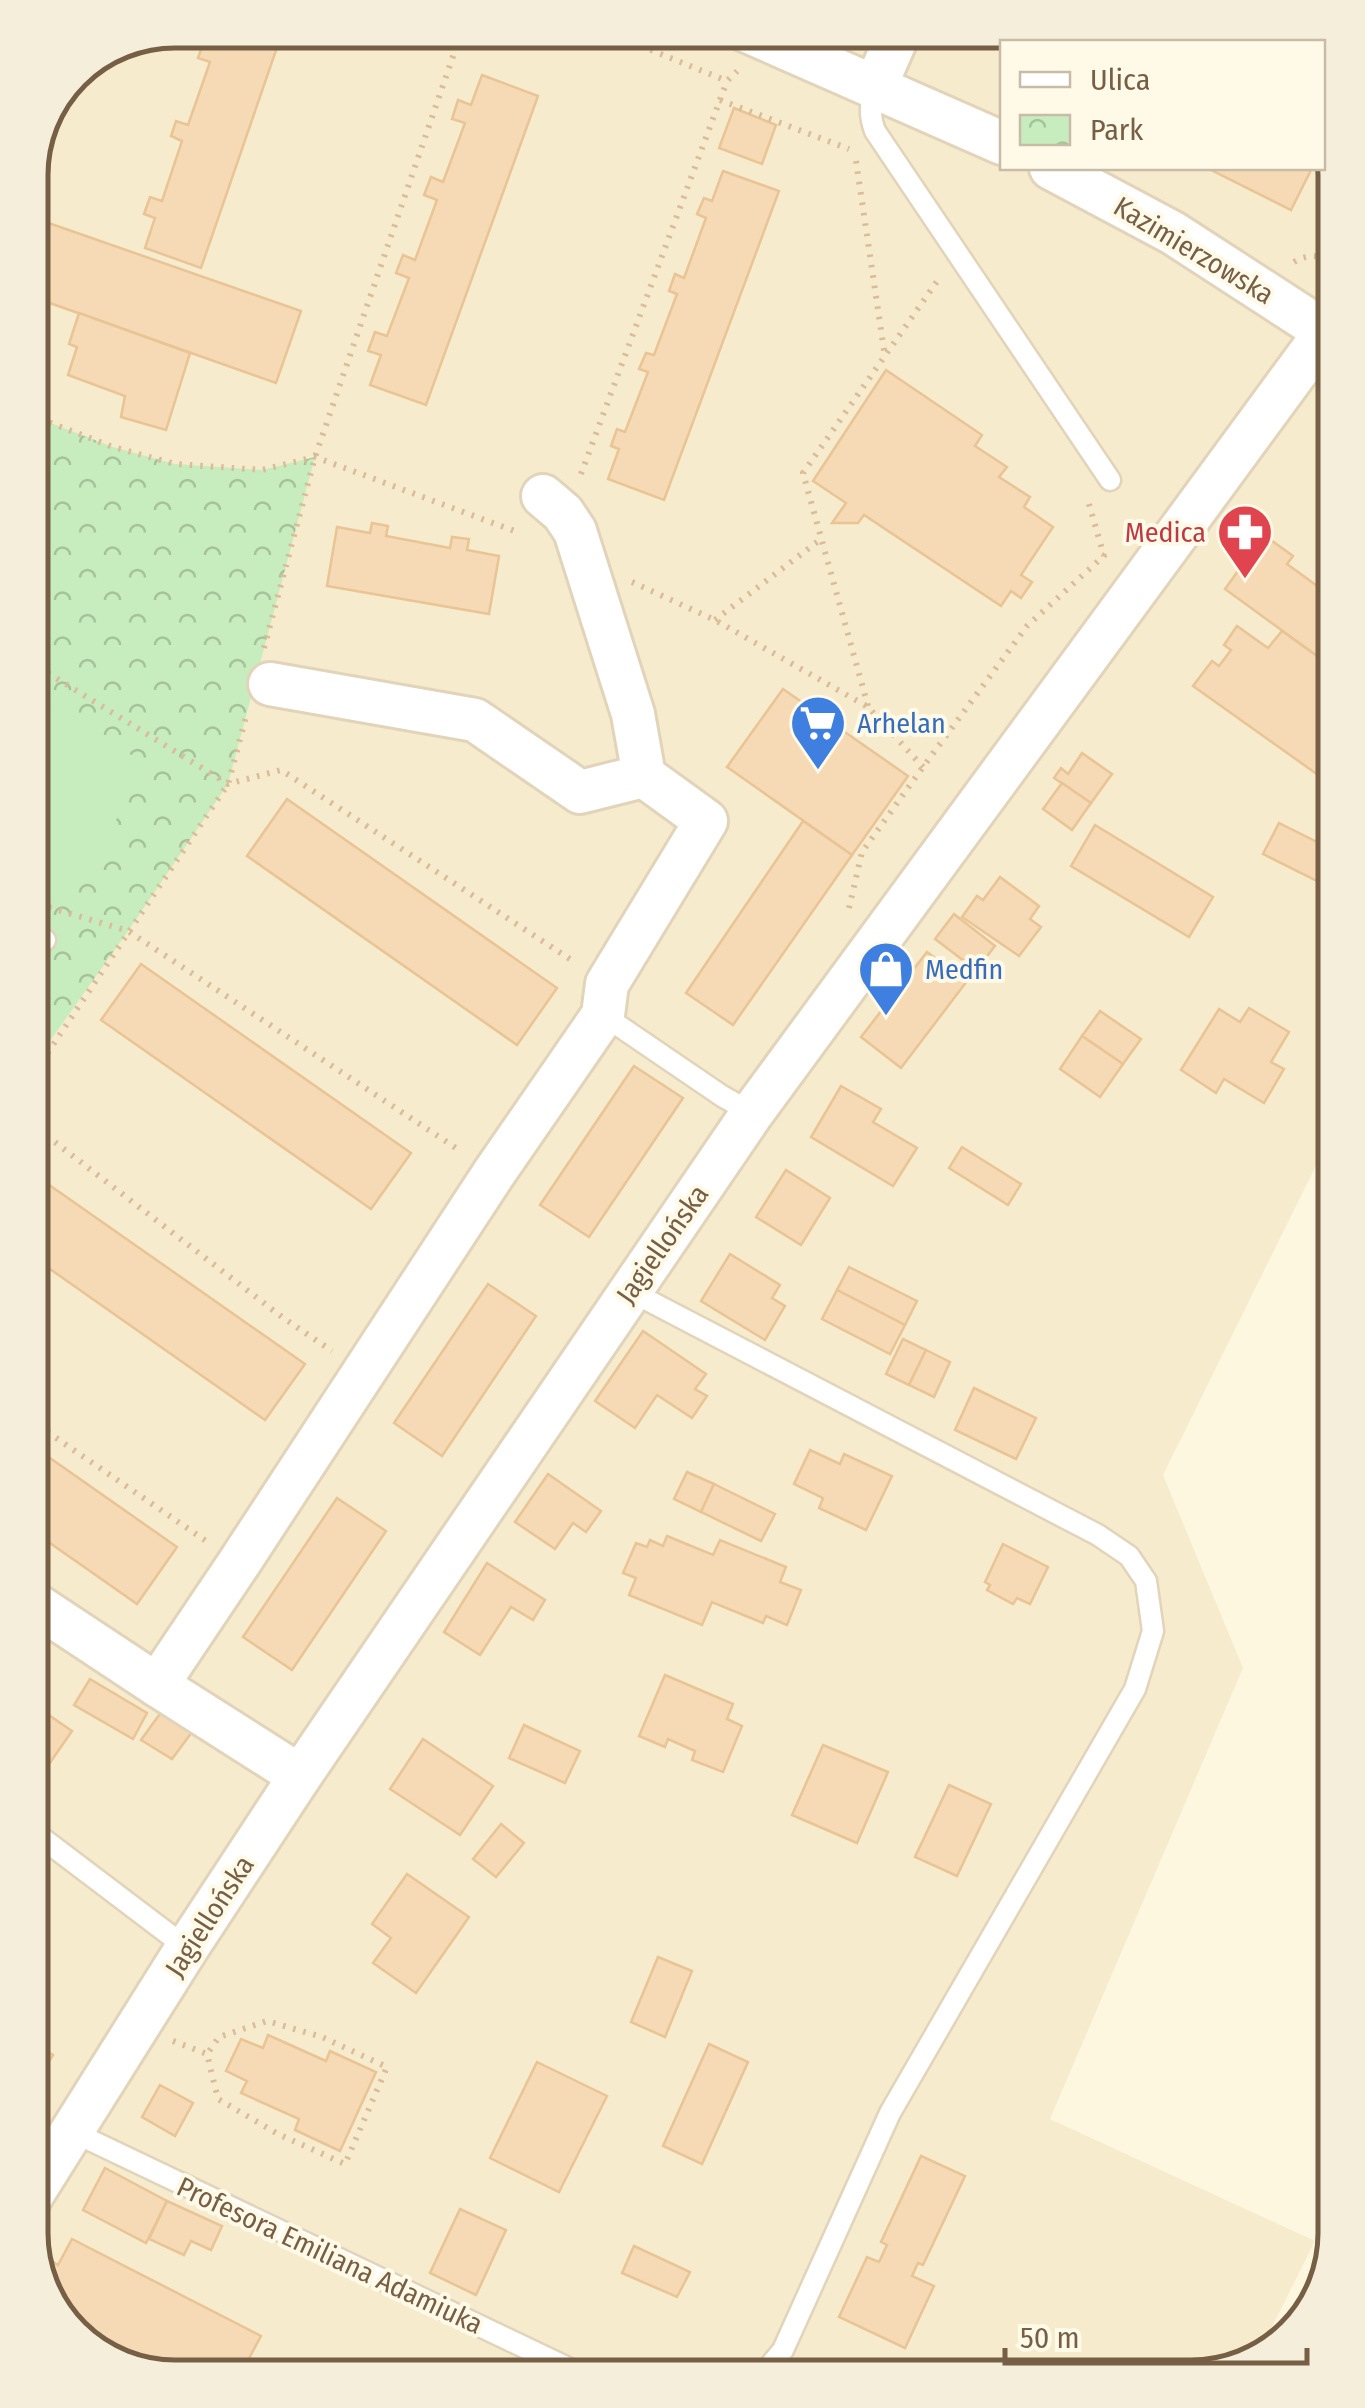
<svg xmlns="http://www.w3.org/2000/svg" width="1365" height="2408" font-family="'Fira Sans Condensed',sans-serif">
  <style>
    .residential { fill: #f6ebcd }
    .park { fill: url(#park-crowns) }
    .pitch { fill: #c7ecbd }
    .building { fill: #f5dab5; stroke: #e9c494; stroke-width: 2.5 }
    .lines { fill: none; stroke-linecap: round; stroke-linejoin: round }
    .service-casing { stroke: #e2d4ba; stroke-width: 25 }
    .minor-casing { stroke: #e2d4ba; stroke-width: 48 }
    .path { stroke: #dabd98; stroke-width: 6; stroke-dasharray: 2.5 8; stroke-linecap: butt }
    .service { stroke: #fff; stroke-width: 20 }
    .minor { stroke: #fff; stroke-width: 42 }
    .labels { text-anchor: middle; stroke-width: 8; stroke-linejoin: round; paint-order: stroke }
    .street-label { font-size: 28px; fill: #765f45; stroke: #fffae7 }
    .health-label { font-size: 28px; fill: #be3a42; stroke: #fffae7; text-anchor: end }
    .shop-label { font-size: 28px; fill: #366cbe; stroke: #fffae7; text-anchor: start }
    .rim { fill: none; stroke: #765f45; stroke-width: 5 }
  </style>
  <defs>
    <pattern id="park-crowns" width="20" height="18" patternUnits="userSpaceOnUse" patternTransform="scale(2.5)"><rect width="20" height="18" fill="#c7ecbd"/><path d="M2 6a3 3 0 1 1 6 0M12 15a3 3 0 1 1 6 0" fill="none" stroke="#a6c29b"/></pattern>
  </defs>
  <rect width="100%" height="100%" fill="#fef7df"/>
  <polygon class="residential" points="175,30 1201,30 1236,42 1002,42 1002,168 1322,168 1323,120 1335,175 1335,1127 1163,1475 1243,1668 1050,2119 1315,2241 1254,2363 1190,2378 166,2378 95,2354 45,2297 30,2233 30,166 73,72"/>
  <polygon class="park" points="30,415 113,447 175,464 262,470 315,457 228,784 128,931 30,1069"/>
  <polygon class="pitch" points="30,694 148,765 66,906 30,885"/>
  <g class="building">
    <polygon points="221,30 283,30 201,268 145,248 155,218 144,214 150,197 162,201 182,141 171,136 176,121 188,125 210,62 198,58 204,41 216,46"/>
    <polygon points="1013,30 1067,30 1091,42 1007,42"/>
    <polygon points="482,75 538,96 426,405 370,385 381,355 368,351 375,332 387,336 409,278 396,273 403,255 415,260 437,200 424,195 431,177 443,182 465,123 452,119 458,100 471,105"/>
    <polygon points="734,108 776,125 762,164 719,148"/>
    <polygon points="1207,168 1312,168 1291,210"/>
    <polygon points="723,171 779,191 664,500 608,479 619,449 611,446 617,429 625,432 648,372 639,369 646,353 654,355 677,294 669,291 675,274 684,278 706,218 697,214 704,198 712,201"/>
    <polygon points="40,220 301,311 276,383 30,296 30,250"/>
    <polygon points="79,313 190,353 166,430 121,417 125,396 68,375 77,347 69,344"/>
    <polygon points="886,370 982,435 975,446 1007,467 999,477 1030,497 1024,507 1053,527 1021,575 1032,582 1021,598 1011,591 1001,606 864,515 858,523 832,523 846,503 813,481"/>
    <polygon points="372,523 388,526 386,536 450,548 452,537 469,539 467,550 499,556 489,614 327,586 337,527 370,533"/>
    <polygon points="1264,535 1293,556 1287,564 1335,599 1335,669 1225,589"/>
    <polygon points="1237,626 1268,648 1282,631 1335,669 1335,787 1193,686 1212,661 1219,666 1231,650 1224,645"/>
    <polygon points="783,689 908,776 852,855 727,767"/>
    <polygon points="1082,753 1112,774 1091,803 1054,778 1061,768 1068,774"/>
    <polygon points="1062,783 1091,803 1072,830 1043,809"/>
    <polygon points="287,799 557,988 517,1045 247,856"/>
    <polygon points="803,821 852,855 733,1025 686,993"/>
    <polygon points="1279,823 1335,851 1335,890 1263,854"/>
    <polygon points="1095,825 1213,897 1189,937 1071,866"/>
    <polygon points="1000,877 1039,906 1030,919 1041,927 1019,956 962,917 977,896 983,900"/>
    <polygon points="954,914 995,946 976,970 935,939"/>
    <polygon points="927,952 967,981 901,1068 861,1037"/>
    <polygon points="141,964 411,1153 371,1209 101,1020"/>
    <polygon points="1249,1008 1289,1032 1271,1062 1284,1069 1264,1103 1224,1079 1216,1093 1181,1070 1219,1009 1240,1022"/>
    <polygon points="1100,1011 1141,1039 1123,1064 1082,1036"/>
    <polygon points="1082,1036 1123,1064 1100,1097 1060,1069"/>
    <polygon points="634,1066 683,1098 589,1237 540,1205"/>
    <polygon points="841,1086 881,1109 873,1122 917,1148 893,1186 811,1137"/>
    <polygon points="962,1147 1021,1184 1008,1205 949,1168"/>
    <polygon points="786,1170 830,1198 801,1245 756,1217"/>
    <polygon points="35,1175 305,1364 265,1420 30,1255 30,1181"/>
    <polygon points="730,1254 780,1285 772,1298 785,1306 765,1340 701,1301"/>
    <polygon points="849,1267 917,1301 905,1325 837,1290"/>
    <polygon points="488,1284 536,1316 442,1456 394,1423"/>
    <polygon points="837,1290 905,1325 890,1354 822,1319"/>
    <polygon points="643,1331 706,1374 695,1389 707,1396 692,1418 657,1395 635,1428 595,1401"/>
    <polygon points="903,1339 926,1350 909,1385 886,1374"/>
    <polygon points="926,1350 950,1362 934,1397 909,1385"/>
    <polygon points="974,1388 1036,1418 1016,1459 955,1430"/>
    <polygon points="30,1444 177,1547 137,1604 30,1529"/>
    <polygon points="810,1450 840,1464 844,1454 892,1476 866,1530 819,1508 823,1498 794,1484"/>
    <polygon points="687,1472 714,1484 701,1512 674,1499"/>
    <polygon points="548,1474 601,1511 586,1532 573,1523 555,1549 515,1522"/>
    <polygon points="714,1484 775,1514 761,1541 701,1512"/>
    <polygon points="337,1498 386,1531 292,1670 243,1637"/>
    <polygon points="667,1536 713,1555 720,1540 786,1567 780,1582 801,1590 787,1625 766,1616 763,1623 712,1602 702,1625 629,1595 636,1578 623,1573 636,1543 647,1547 650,1540 663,1546"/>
    <polygon points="1003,1544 1048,1567 1030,1604 1017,1598 1013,1604 987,1590 990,1585 985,1582"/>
    <polygon points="487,1563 545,1600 533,1620 511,1607 480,1655 444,1632"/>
    <polygon points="665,1675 733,1704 727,1719 742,1726 723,1772 692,1760 695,1751 668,1739 665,1747 639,1736"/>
    <polygon points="90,1679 147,1713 133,1739 74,1705"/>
    <polygon points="30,1702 72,1731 38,1780 30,1774"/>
    <polygon points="162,1711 192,1732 172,1759 141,1740"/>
    <polygon points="524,1725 580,1751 565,1783 509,1758"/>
    <polygon points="423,1739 493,1786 460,1835 390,1789"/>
    <polygon points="823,1745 888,1772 857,1843 792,1815"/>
    <polygon points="949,1785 991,1804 957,1876 915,1857"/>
    <polygon points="501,1824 524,1843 496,1877 473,1859"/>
    <polygon points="407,1874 469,1917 416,1993 373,1963 391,1938 372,1924"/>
    <polygon points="658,1957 692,1971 665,2037 631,2022"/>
    <polygon points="268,2035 326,2061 330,2051 376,2072 340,2151 295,2130 299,2119 241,2093 247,2081 226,2071 241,2039 263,2048"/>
    <polygon points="30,2041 53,2055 36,2083 30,2080"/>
    <polygon points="709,2044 748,2062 702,2164 663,2146"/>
    <polygon points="537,2062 607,2096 559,2192 490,2158"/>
    <polygon points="160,2085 193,2103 175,2136 142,2117"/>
    <polygon points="921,2156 965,2176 923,2265 918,2263 912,2276 934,2286 905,2348 839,2317 867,2257 879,2262 887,2245 881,2242"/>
    <polygon points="105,2168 167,2201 146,2243 83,2210"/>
    <polygon points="167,2201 222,2226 211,2250 191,2241 184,2255 149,2239"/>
    <polygon points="460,2209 506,2230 476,2295 430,2273"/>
    <polygon points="72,2239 261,2336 240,2375 218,2365 212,2378 202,2378 175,2364 168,2377 123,2355 120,2362 95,2354 91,2350 94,2344 80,2337 45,2297 48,2286 41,2282 52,2261 58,2265"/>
    <polygon points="634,2246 690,2272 677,2297 622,2273"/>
  </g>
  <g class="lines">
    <g class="service-casing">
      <g id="service">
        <path d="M 875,87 C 870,104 869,115 875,131 L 1110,480"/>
        <polyline points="30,954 45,940"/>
        <polyline points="603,1015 722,1096 752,1113"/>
        <polyline points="630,1291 1098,1535 1129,1556 1146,1581 1153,1631 1135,1689 890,2113 783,2350 760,2378"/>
        <polyline points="30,1829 187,1948"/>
        <polyline points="71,2131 589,2378"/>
      </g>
    </g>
    <g class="minor-casing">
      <g id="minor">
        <polyline points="745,30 1002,143"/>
        <polyline points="875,87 900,30"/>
        <polyline points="1051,168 1173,233 1335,338"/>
        <polyline points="270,684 475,720 580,792 644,776"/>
        <polyline points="30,1601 157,1685 300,1776"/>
        <polyline points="157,1685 239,1563 494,1173 603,1015 607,984 706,821 644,776 633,714 575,531 563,513 543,496"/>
        <polyline points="30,2198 187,1948 300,1776 752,1113 1335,319"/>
      </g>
    </g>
    <g class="path">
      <polyline points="602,30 727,81 737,71"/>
      <polyline points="720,100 849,149"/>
      <polyline points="856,161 885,357"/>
      <path d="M 1294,262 C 1307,254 1323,254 1335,264"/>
      <polyline points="30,415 113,447 175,464 262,470 315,457 520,533"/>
      <polyline points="581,474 727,81"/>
      <polyline points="1089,504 1104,556"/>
      <polyline points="632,582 715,620 868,707 923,767"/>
      <polyline points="715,620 821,539"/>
      <polyline points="264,648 315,457 462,30"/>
      <polyline points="30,662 228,784 281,770 576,963"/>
      <polyline points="868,706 803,473 938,280"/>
      <polyline points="30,899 38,904 128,931 462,1152"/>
      <polyline points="849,908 862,852 923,767 1027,626 1108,552"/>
      <polyline points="30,1079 228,784 247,713"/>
      <polyline points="30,1123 282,1317 332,1351"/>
      <polyline points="30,1420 206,1541"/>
      <polyline points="173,2041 207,2054 218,2099 278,2134 345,2164 387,2067 322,2037 267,2021 219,2037 207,2054"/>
    </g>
    <use href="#service" class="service"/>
    <use href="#minor" class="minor"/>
  </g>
  <defs>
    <g id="pharmacy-pin" transform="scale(2.875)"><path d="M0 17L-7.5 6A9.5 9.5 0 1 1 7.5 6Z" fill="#e0444e" stroke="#fffae7"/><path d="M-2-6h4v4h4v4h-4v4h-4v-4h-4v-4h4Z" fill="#fff"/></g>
    <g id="supermarket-pin" transform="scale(2.875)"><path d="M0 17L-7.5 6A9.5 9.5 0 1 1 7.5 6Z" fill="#3f7fe0" stroke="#fffae7"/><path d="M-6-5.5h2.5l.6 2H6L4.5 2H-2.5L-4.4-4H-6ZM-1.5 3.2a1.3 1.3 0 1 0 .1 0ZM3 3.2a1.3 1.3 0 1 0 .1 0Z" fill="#fff"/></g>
    <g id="shop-pin" transform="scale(2.875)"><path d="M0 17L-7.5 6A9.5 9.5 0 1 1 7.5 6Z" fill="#3f7fe0" stroke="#fffae7"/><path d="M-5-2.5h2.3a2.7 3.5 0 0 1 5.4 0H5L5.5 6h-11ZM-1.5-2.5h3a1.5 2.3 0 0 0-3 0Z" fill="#fff"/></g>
  </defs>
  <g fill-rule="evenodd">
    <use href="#pharmacy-pin" x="1245" y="532"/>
    <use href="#supermarket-pin" x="818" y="723"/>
    <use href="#shop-pin" x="886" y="969"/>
  </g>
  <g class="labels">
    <g class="street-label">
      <text transform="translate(1194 250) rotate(31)" y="10">Kazimierzowska</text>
      <text transform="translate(662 1244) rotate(-55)" y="10">Jagiellońska</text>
      <text transform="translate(209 1916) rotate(-57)" y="10">Jagiellońska</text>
      <text transform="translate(330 2255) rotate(25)" y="10">Profesora Emiliana Adamiuka</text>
    </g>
    <g class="health-label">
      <text x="1206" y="542">Medica</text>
    </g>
    <g class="shop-label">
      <text x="857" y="733">Arhelan</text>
      <text x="925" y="979">Medfin</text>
    </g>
  </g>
  <path d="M0 0H1365V2408H0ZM175 48H1191A127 127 0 0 1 1318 175V2233A127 127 0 0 1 1191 2360H175A127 127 0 0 1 48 2233V175A127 127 0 0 1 175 48Z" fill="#f4eeda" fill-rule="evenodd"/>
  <path class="rim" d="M175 48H1191A127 127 0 0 1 1318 175V2233A127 127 0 0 1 1191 2360H175A127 127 0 0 1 48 2233V175A127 127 0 0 1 175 48Z"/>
  <rect x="1000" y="40" width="325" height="130" fill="#fffae7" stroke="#c8bca6" stroke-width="2.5"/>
  <rect x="1020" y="72" width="50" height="15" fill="#ffffff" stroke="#c8bca6" stroke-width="2.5"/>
  <text x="1090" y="90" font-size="30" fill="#765f45">Ulica</text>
  <rect x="1020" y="115" width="50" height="30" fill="url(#park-crowns)" stroke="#c8bca6" stroke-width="2.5"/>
  <text x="1090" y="140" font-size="30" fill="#765f45">Park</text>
  <path d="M1005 2348v15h302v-15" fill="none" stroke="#765f45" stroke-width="5"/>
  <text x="1020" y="2348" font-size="30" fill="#765f45" stroke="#fffae7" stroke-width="8" paint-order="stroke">50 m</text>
</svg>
